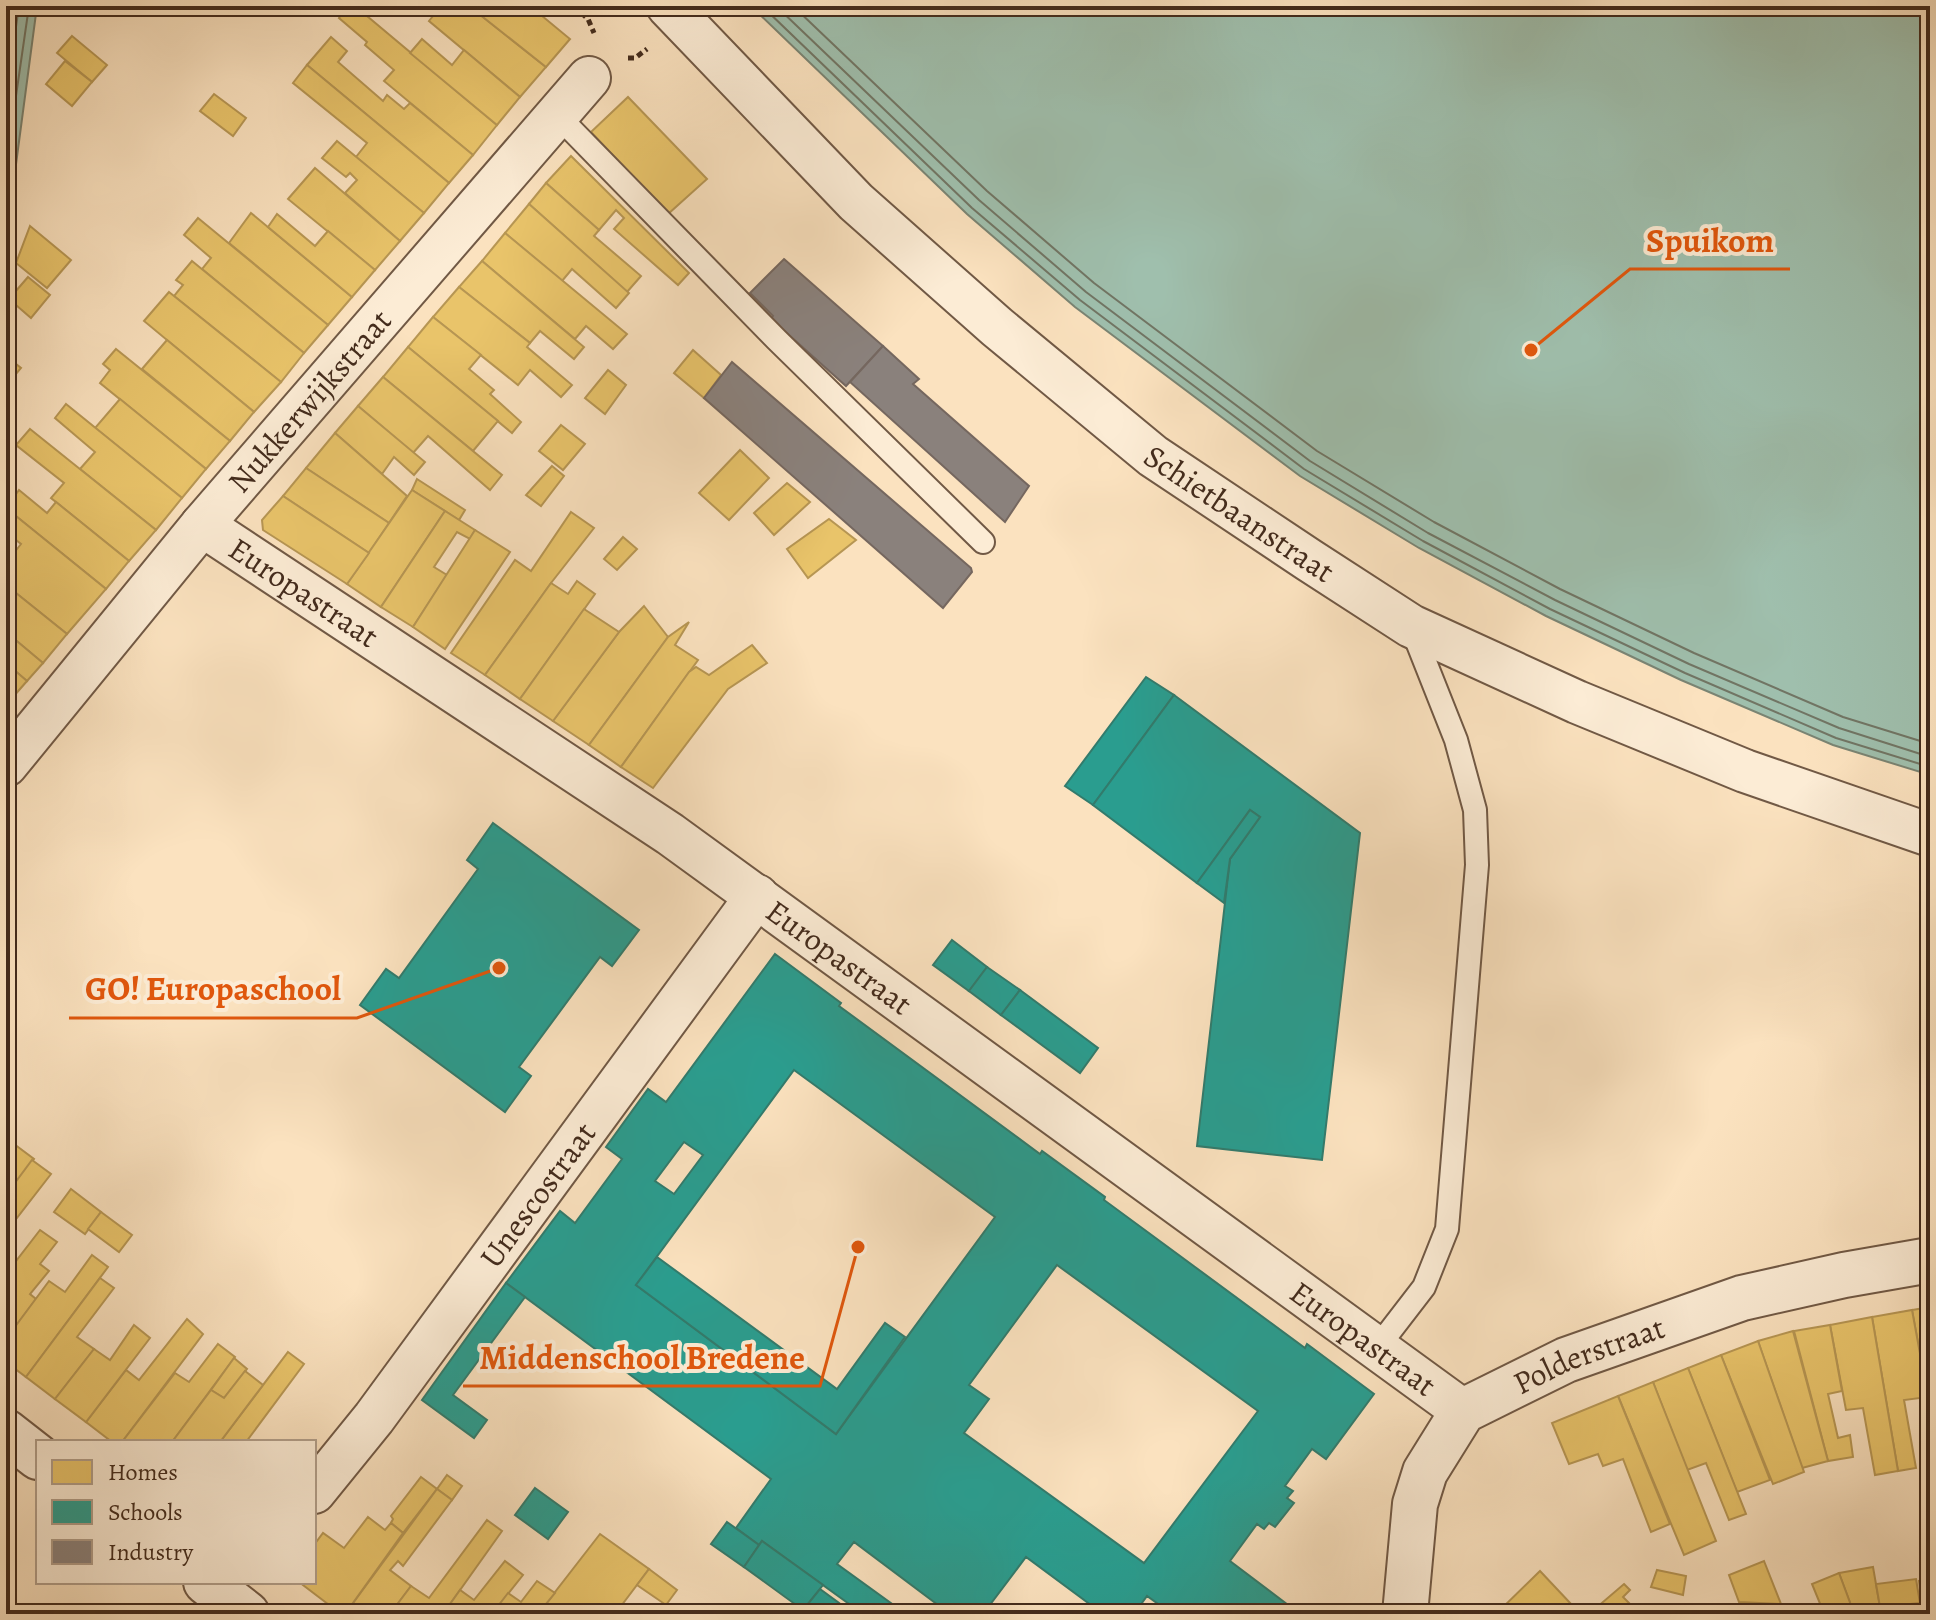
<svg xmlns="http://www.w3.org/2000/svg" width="1936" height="1620" font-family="Alegreya,serif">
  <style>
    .water { fill: #9fbfad; stroke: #7a8473; stroke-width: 2 }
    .homes { fill: #e9c46a; stroke: #b79653; stroke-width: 2 }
    .schools { fill: #2a9d8f; stroke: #327b6c; stroke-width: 2; fill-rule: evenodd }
    .industry { fill: #8a817c; stroke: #75675f; stroke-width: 2 }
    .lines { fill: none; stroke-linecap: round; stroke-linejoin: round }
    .shore { stroke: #717564; stroke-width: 2 }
    .service-casing { stroke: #715945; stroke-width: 26 }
    .minor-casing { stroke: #715945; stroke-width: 46 }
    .tertiary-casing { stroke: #715945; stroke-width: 48 }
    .path { stroke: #432b1c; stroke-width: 5; stroke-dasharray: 6 4; stroke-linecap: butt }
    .service { stroke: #fcecd5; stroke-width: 22 }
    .minor { stroke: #fcecd5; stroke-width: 42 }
    .tertiary { stroke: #fcecd5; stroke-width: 44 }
    .labels { text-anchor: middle; stroke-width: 8; stroke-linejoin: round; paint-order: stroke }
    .street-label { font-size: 32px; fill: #432b1c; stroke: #fcecd5 }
    .leader { fill: none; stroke: #e0570d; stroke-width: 3 }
    .callout-dot { fill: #e0570d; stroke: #fcecd5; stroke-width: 3 }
    .callout-label { font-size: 34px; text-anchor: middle; font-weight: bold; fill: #e0570d; stroke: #fcecd5; stroke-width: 8; stroke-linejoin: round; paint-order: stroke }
  </style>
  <rect width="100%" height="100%" fill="#fbe2bf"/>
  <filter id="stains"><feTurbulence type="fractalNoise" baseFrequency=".0025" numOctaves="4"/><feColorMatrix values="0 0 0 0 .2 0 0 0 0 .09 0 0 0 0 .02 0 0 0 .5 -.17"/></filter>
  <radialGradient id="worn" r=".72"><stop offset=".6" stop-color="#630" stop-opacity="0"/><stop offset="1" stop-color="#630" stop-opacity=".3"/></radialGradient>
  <g class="water">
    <polygon points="6,6 37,6 11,202 6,217"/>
    <polygon points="751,6 1930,6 1930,775 1833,745 1681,680 1546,616 1419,548 1300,476 1075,307 967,214"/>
  </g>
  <g class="homes">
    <polygon points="348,6 355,6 497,125 473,155 384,81 394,70 365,45 367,42 339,18"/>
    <polygon points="441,6 469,6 546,67 520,97 429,21"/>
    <polygon points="469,6 530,6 570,39 546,67"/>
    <polygon points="72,36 107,65 92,82 57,53"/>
    <polygon points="331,37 347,51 338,62 383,101 387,95 404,109 410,103 473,155 449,183 307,65"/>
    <polygon points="422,39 452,65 464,50 520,97 497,125 410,53"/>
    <polygon points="65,61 92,82 72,106 46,84"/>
    <polygon points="307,65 449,183 424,213 356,157 367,143 293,83"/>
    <polygon points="214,94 246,118 233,136 200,111"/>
    <polygon points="628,97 707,179 668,214 591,132"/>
    <polygon points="337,141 424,213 400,241 345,193 357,180 350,173 346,177 322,158"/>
    <polygon points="571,156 689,273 678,285 614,229 624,218 616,210 599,230 546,183"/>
    <polygon points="315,168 400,241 375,270 288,199"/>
    <polygon points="546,183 599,230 594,236 641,276 627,292 529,204"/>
    <polygon points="529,204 629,293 616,308 572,269 562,281 505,233"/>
    <polygon points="251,213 352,297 328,325 229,243"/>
    <polygon points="277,214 315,246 328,231 375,270 352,297 268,227"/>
    <polygon points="198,218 328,325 304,353 202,269 211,258 184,235"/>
    <polygon points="30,226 71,260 47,288 16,263"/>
    <polygon points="505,233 627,334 613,349 586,326 575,339 482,261"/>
    <polygon points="192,261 304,353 281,382 174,296 183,285 176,280"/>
    <polygon points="482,261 584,347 574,359 540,331 530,343 459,287"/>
    <polygon points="28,277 50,295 31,318 9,299"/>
    <polygon points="459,287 530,343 527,347 572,385 561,397 530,370 518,385 433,317"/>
    <polygon points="169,292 281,382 254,412 144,321"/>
    <polygon points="433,317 481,355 469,369 494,390 490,394 521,422 512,433 408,347"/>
    <polygon points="167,340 254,412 230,441 142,369"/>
    <polygon points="408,347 498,421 473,451 383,377"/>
    <polygon points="116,349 230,441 206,469 100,383 110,370 103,364"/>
    <polygon points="693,350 721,375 704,398 674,373"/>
    <polygon points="6,356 21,368 6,386"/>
    <polygon points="608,370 626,385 605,414 585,398"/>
    <polygon points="383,377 502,475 490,490 428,436 413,453 358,406"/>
    <polygon points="120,399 206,469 182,498 95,428"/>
    <polygon points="66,404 182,498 156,530 80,469 95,452 55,418"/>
    <polygon points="358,406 425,462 414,475 394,457 382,474 335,433"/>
    <polygon points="561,425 585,444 563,470 539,451"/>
    <polygon points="30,429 156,530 129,561 51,498 64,483 16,445"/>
    <polygon points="335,433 407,496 389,523 306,468"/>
    <polygon points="740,450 769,478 729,520 699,493"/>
    <polygon points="552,466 564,476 541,506 526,495"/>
    <polygon points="306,468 389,523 369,553 283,496"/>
    <polygon points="417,479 465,510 459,520 412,490"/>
    <polygon points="787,483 810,502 774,535 754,513"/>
    <polygon points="19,490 47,513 56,502 129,561 106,589 6,508"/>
    <polygon points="412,490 445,511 381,607 347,584"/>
    <polygon points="283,496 369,553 347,584 263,530 262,520"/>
    <polygon points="6,508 106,589 67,634 6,585 6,563 21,544 6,532"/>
    <polygon points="445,511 475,530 470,539 457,532 434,567 447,575 413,627 381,607"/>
    <polygon points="571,512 594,528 551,583 485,675 451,653 515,560 531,571"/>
    <polygon points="829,519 856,540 808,578 787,549"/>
    <polygon points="475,530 510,552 445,649 413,627"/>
    <polygon points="623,537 637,549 617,570 604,559"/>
    <polygon points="577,581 595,594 520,699 485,675 551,583 568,594"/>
    <polygon points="6,585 67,634 43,663 6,632"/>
    <polygon points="644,606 668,637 589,745 553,721 619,632"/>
    <polygon points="584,609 619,632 553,721 520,699"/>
    <polygon points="689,622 675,645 698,660 621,767 589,745 668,637"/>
    <polygon points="6,632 43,663 27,681 6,663"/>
    <polygon points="752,645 767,663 728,689 653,788 621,767 689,672 696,667 709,675"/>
    <polygon points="6,663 27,681 6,705"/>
    <polygon points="6,1138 34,1159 6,1195"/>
    <polygon points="32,1160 51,1174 6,1232 6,1195"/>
    <polygon points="71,1189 101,1212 85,1234 54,1212"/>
    <polygon points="101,1212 132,1235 119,1252 88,1229"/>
    <polygon points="40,1230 57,1242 40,1264 49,1271 30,1294 36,1299 6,1339 6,1274"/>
    <polygon points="92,1255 108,1267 26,1377 6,1362 6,1339 49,1281 65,1292"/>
    <polygon points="100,1278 114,1288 77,1337 94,1349 55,1399 26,1377"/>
    <polygon points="1930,1307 1930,1409 1912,1310"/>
    <polygon points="1912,1310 1928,1397 1904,1400 1916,1468 1898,1471 1872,1317"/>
    <polygon points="1872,1317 1898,1471 1875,1475 1863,1408 1846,1410 1830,1325"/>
    <polygon points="187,1319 203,1334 122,1442 112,1442 86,1422 126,1370 139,1380"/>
    <polygon points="134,1325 150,1338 86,1422 55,1399 94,1349 110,1360"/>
    <polygon points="1830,1325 1842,1391 1828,1394 1838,1438 1850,1435 1853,1457 1828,1461 1794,1331"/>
    <polygon points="1793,1331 1828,1461 1802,1468 1758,1341"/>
    <polygon points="1758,1341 1804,1472 1773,1484 1721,1355"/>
    <polygon points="218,1344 235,1357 172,1442 122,1442 175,1373 189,1382"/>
    <polygon points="288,1352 304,1364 246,1442 220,1442"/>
    <polygon points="1721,1355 1770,1480 1737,1492 1688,1368"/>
    <polygon points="234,1358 247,1369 224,1398 211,1390"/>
    <polygon points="1688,1368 1746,1514 1729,1520 1706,1463 1687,1470 1653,1382"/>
    <polygon points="245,1371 263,1385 220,1442 172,1442 211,1390 224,1398"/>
    <polygon points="1653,1382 1716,1541 1684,1555 1618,1396"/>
    <polygon points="1618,1396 1670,1524 1651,1532 1623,1459 1603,1466 1598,1454 1569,1464 1552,1423"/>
    <polygon points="447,1475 462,1486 452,1500 437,1489"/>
    <polygon points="421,1477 437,1489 403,1533 391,1523 393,1519 391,1516"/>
    <polygon points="437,1489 452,1500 403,1566 398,1561 390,1570 411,1586 390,1614 345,1614"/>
    <polygon points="368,1517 385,1530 391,1523 403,1533 345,1614 341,1614 299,1582 314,1582 314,1545 323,1533 344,1548"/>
    <polygon points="487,1520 502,1531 443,1614 390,1614 411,1586 429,1598"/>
    <polygon points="600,1534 649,1569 615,1614 538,1614"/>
    <polygon points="505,1561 523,1575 492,1614 443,1614 460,1590 474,1600"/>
    <polygon points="1764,1561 1781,1604 1739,1602 1729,1575"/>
    <polygon points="1873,1567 1880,1607 1852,1608 1839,1573"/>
    <polygon points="649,1569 677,1590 666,1605 637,1585"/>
    <polygon points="1657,1570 1686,1576 1683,1595 1651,1587"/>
    <polygon points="1540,1571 1572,1605 1562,1614 1496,1614"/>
    <polygon points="1839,1573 1852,1608 1821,1606 1812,1584"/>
    <polygon points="1916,1579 1920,1603 1880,1607 1876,1584"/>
    <polygon points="1930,1580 1930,1602 1922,1603 1919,1581"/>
    <polygon points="537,1581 555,1593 538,1614 492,1614 508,1593 521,1602"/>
    <polygon points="1624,1584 1630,1590 1623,1597 1634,1608 1631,1614 1589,1614"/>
    <polygon points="1900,1605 1904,1614 1868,1614 1865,1609"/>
  </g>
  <g class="schools">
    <polygon points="1146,677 1174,695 1093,805 1065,786"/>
    <polygon points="1174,695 1360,833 1322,1160 1197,1146 1230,859 1260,817 1250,810 1197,883 1093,805"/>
    <polygon points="1250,810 1260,817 1230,859 1224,903 1197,883"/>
    <polygon points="493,823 639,930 612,966 600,957 519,1067 531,1076 505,1112 360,1005 386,969 399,978 478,869 467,860"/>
    <polygon points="952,940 987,967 969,991 933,965"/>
    <path d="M 775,954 L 841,1003 L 839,1006 L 1040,1154 L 1042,1151 L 1105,1197 L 1104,1200 L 1305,1348 L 1307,1344 L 1374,1394 L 1326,1459 L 1312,1449 L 1285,1486 L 1293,1491 L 1287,1498 L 1294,1503 L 1275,1527 L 1269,1523 L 1264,1529 L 1257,1524 L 1230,1561 L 1296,1611 L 1294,1614 L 1172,1614 L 1147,1596 L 1134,1614 L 1103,1614 L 1026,1557 L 983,1614 L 950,1614 L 854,1542 L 837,1564 L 906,1614 L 863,1614 L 762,1541 L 759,1545 L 736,1528 L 771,1479 L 506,1283 L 560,1211 L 575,1223 L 622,1159 L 606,1147 L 648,1089 L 666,1102 ZM 794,1070 L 995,1217 L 836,1434 L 636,1285 ZM 684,1142 L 703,1155 L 674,1194 L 655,1181 ZM 1057,1265 L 1258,1411 L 1144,1563 L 964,1433 L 989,1399 L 969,1385 Z"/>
    <polygon points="987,967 1020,990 1001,1015 969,991"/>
    <polygon points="1020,990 1098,1048 1080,1073 1001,1015"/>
    <polygon points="657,1257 837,1389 885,1323 905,1337 836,1434 636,1285"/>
    <polygon points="506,1283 525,1297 453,1395 487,1420 474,1438 422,1400"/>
    <polygon points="535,1488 568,1512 548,1539 515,1515"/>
    <polygon points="727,1522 759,1545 744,1567 711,1544"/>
    <polygon points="762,1541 823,1585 803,1610 744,1567"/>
    <polygon points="820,1589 839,1603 830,1614 819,1614 807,1605"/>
  </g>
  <g class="industry">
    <polygon points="784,259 883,346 846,386 771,319 773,316 750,293"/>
    <polygon points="883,346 919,379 913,384 1029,486 1005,522 850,382"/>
    <polygon points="732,362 971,568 972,572 943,608 704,398"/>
  </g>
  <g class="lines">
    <g class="shore">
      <polyline points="762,6 972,208 1080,300 1304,469 1423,541 1550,609 1685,673 1836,738 1930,767"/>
      <polyline points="776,6 979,200 1086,292 1310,461 1428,533 1555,600 1689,664 1839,728 1930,757"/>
      <polyline points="793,6 987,191 1094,283 1317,451 1434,522 1560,589 1694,653 1843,717 1930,744"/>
      <polyline points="6,95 19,6"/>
      <polyline points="6,165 29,6"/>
    </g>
    <g class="service-casing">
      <g id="service">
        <polyline points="558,116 777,340 983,542"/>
        <polyline points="1377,1348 1424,1287 1447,1229 1477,865 1475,810 1456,740 1412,629"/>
      </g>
    </g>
    <g class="minor-casing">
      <g id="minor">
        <path id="s1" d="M 668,6 L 856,202 L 997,327 L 1153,456 L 1309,560 L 1411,626 L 1577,702 L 1745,771 L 1930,835"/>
        <path id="s2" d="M 202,525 L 670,834 L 1463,1411"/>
        <path id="s3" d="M 6,765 L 202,525 L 589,78"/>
        <path id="s4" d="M 314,1492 L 374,1418 L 757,896"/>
      </g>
    </g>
    <g class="tertiary-casing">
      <g id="tertiary">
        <polyline points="6,1432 38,1457"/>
        <polyline points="206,1582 247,1614"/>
        <path id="s5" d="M 1405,1614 L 1415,1504 L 1425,1472 L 1463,1411 L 1566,1360 L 1742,1298 L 1844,1275 L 1930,1260"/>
      </g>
    </g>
    <g class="path">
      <polyline points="574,6 588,19 594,33"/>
      <polyline points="628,58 635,58 647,49"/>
    </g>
    <use href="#service" class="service"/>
    <use href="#minor" class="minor"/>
    <use href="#tertiary" class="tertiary"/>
  </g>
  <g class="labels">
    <g class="street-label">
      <text dy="11" stroke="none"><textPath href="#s3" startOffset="474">Nukkerwijkstraat</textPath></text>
      <text dy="11" stroke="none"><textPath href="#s1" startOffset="766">Schietbaanstraat</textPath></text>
      <text dy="11" stroke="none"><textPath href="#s2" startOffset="122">Europastraat</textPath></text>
      <text dy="11" stroke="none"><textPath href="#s2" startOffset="770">Europastraat</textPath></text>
      <text dy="11" stroke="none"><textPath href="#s4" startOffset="372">Unescostraat</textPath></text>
      <text dy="11" stroke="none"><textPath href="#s2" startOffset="1418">Europastraat</textPath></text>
      <text dy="11" stroke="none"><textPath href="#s5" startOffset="354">Polderstraat</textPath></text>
    </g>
  </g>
  <path class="leader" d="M1531 350L1630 269H1790M499 968L357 1018H69M858 1247L820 1386H463"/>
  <g class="callout-dot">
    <circle cx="1531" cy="350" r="8"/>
    <circle cx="499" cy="968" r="8"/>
    <circle cx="858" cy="1247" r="8"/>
  </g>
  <g class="callout-label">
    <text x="1710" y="252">Spuikom</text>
    <text x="213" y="1000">GO! Europaschool</text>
    <text x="642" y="1369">Middenschool Bredene</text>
  </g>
  <rect width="1936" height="1620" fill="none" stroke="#fbe2bf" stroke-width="32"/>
  <rect x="8" y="8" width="1920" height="1604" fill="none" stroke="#432b1c" stroke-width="4"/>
  <rect x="16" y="16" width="1904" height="1588" fill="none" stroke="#432b1c" stroke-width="2"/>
  <rect x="36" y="1440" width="280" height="144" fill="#fcecd5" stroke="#b29f8b" stroke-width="2"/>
  <rect x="52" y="1460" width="40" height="24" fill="#e9c46a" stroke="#b29f8b" stroke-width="2"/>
  <text x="108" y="1480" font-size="24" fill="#432b1c">Homes</text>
  <rect x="52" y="1500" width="40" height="24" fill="#2a9d8f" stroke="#b29f8b" stroke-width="2"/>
  <text x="108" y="1520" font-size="24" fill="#432b1c">Schools</text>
  <rect x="52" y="1540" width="40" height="24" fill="#8a817c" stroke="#b29f8b" stroke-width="2"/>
  <text x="108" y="1560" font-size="24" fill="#432b1c">Industry</text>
  <rect width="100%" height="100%" filter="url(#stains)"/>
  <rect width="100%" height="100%" fill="url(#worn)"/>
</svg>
